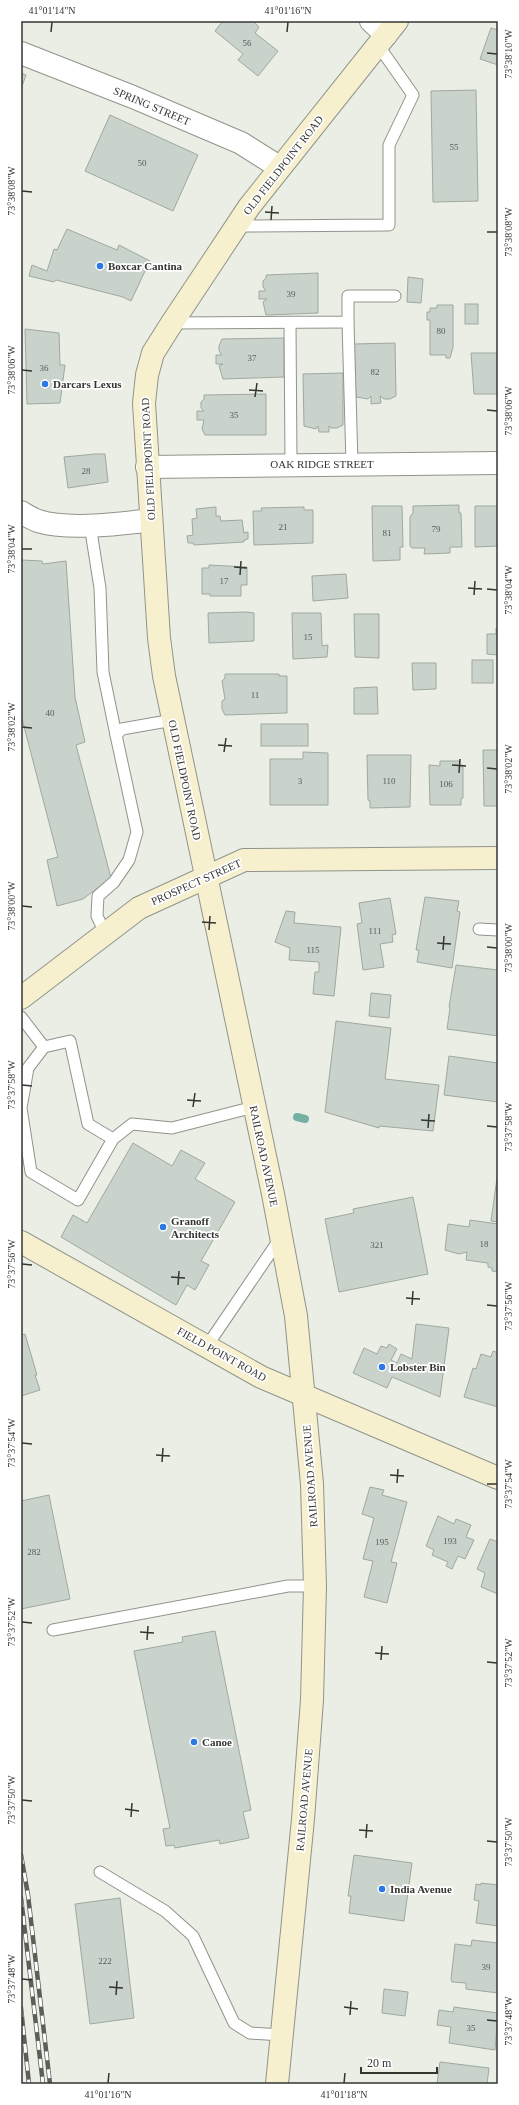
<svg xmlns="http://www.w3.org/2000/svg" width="519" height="2105" font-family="Georgia,serif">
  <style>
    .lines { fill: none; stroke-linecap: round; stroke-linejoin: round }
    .stream { stroke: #75b1a3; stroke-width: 8 }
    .building { fill: #c9d2cb; stroke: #9fa8a1 }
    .lane-casing { stroke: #90948b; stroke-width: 13 }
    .street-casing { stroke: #90948b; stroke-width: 24 }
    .secondary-casing { stroke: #90948b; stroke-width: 24 }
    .lane { stroke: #fff; stroke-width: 11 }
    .street { stroke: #fff; stroke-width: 22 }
    .secondary { stroke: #f7f0cf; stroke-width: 22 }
    .rail-casing { stroke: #5c5e59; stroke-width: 4.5 }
    .rail { stroke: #fff; stroke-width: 3; stroke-dasharray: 9; stroke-linecap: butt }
    .ticks { fill: none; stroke: #343632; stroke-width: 1.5 }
    .poi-dot { fill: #2c78e4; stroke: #fff; stroke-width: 1.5 }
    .labels { text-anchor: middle; stroke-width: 3.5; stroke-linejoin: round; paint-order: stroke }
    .number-label { font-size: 9px; fill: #595d58 }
    .street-label { font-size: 11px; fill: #343632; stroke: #fff }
    .poi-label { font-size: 11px; font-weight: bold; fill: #343632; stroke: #fff; text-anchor: start }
    .neatline { fill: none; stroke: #343632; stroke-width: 1.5 }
    .ticks-label { font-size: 10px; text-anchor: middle; fill: #343632 }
  </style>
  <rect width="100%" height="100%" fill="#eaeee4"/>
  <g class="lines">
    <polyline class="stream" points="297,1117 305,1119"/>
  </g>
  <g class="building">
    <polygon points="223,21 253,21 259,27 255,33 278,51 258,76 238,60 243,54 215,31"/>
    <polygon points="491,28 498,30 498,65 480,59"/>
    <polygon points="21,73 26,75 21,89"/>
    <polygon points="476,90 478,201 433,202 431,91"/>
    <polygon points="110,115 198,155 173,211 85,171"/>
    <polygon points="67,229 117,250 119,245 150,261 153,264 149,271 146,269 131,301 123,297 56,280 54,282 29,276 32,265 47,271 54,249 57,250"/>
    <polygon points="318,273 318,313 266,315 263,302 267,299 259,299 259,291 266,291 263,287 263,281 266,278 266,275"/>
    <polygon points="408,277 423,279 421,303 407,302"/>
    <rect x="465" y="304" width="13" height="20"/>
    <polygon points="437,305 453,305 453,347 450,358 446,358 446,355 430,355 430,320 427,320 427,312 430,312 430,308 437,308"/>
    <polygon points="25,329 59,333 60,365 65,365 60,403 27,404"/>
    <polygon points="284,338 284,377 223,379 219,366 223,364 216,364 216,355 222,355 219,351 219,346 222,339"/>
    <polygon points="395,343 396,396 390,399 384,399 380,396 381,403 371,404 371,396 368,399 356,397 354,344"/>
    <polygon points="471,353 498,353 498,394 474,394"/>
    <polygon points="343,373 343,425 337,428 331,428 329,426 329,432 319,432 318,426 316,429 304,426 303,374"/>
    <polygon points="266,394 266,435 205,435 202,429 204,420 197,420 197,411 204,411 201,408 201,402 204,399 204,395"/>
    <polygon points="95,454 105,454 108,482 68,488 64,457"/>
    <polygon points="459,505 459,513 461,513 462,547 450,547 450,553 424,554 425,548 412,548 410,546 410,517 413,513 413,506"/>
    <polygon points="372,506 402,506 403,547 400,547 400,560 373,561"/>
    <polygon points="475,506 498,506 498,546 475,547"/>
    <polygon points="216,507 216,516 220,516 221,521 242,520 244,533 248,532 248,539 244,540 244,542 194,545 193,543 188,543 187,536 193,535 192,519 197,518 196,509"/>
    <polygon points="304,507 304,510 313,510 313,543 254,545 253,511 262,511 261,508"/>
    <polygon points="21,560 42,561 43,564 66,561 75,697 85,742 76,745 111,878 83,899 57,906 47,860 58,857 21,715"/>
    <polygon points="209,565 247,567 247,585 241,585 241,596 210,596 210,594 202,594 202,568 209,568"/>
    <polygon points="346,574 348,598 313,601 312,576"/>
    <polygon points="246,612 254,613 254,641 209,643 208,613"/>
    <polygon points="292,613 321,613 322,646 328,645 327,657 293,659"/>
    <polygon points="354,614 379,614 379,658 355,657"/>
    <polygon points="496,628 498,628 498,655 487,654 487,634 496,634"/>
    <rect x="472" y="660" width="21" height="23"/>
    <polygon points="412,663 436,663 436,689 413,690"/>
    <polygon points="225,674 279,674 279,676 287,676 287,713 225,715 222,709 222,701 225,699 222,681 225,678"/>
    <polygon points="377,687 378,714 354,714 354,688"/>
    <rect x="261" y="724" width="47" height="22"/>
    <polygon points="483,750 498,750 498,806 484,806"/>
    <polygon points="303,752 328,753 328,805 270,805 270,759 303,759"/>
    <polygon points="367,755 411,755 410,807 370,808 370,801 368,800"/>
    <polygon points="440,761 460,761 460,765 463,765 463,798 461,799 461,805 430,805 429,765 440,766"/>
    <polygon points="425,897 459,901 457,911 460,912 452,968 417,962 419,950 416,950"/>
    <polygon points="390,898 396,934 392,935 393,942 380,944 384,967 363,970 357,924 362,923 359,903"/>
    <polygon points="286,911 295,912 294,923 341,927 334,996 313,994 315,972 319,972 319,962 289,960 290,948 275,942"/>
    <polygon points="456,965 498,970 498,1036 447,1029 450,1008 449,1007"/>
    <polygon points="371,993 391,995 389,1018 369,1016"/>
    <polygon points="336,1021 391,1028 385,1079 439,1085 433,1131 379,1126 379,1128 325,1112"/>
    <polygon points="449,1056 498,1063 498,1102 444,1095"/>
    <polygon points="133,1143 172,1166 181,1150 205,1163 195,1179 235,1202 201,1261 209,1265 195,1290 187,1285 176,1305 61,1237 73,1215 87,1223"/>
    <polygon points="498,1171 498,1222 491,1221"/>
    <polygon points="413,1197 428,1274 339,1292 325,1219 354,1213 353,1209"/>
    <polygon points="470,1220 498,1224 498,1272 492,1271 492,1268 488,1267 488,1263 466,1260 467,1252 459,1254 445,1250 448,1224 469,1227"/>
    <polygon points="416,1324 449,1328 440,1397 392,1377 387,1388 353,1373 364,1348 377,1354 381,1346 387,1348 389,1344 397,1349 391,1360 397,1363 401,1354 412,1359"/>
    <polygon points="25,1334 37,1375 35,1375 40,1390 21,1396 21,1335"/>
    <polygon points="493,1351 498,1353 498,1407 464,1397 473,1368 476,1369 481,1354 491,1357"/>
    <polygon points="370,1487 384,1490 382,1495 407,1502 391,1562 397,1563 387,1603 364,1597 373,1561 363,1559 374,1518 362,1514"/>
    <polygon points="49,1495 70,1599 21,1609 21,1501"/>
    <polygon points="438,1516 454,1524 456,1519 471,1525 466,1537 474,1540 465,1559 458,1556 452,1569 446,1566 448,1562 432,1555 434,1550 426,1546"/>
    <polygon points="490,1539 498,1542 498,1594 481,1587 485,1573 477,1569"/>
    <polygon points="215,1631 251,1810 243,1812 249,1838 220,1844 219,1840 175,1848 174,1845 166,1846 163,1829 170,1828 134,1651 183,1642 182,1637"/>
    <polygon points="354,1855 412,1863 404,1921 349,1913 351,1896 348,1896"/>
    <polygon points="481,1883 498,1885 498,1926 476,1923 479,1901 474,1900 476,1884 481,1885"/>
    <polygon points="120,1898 134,2018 90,2024 75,1904"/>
    <polygon points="472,1940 498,1943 498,1993 466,1989 466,1983 452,1982 451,1979 455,1944 471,1946"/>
    <polygon points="384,1989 408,1992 405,2016 382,2013"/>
    <polygon points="454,2007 498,2013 495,2050 449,2043 451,2027 437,2025 439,2010 453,2012"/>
    <polygon points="440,2062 489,2068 487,2084 437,2084"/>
  </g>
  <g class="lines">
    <g class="lane-casing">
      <g id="lane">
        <polyline points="237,226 389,225 389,145 413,95 378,45"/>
        <polyline points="348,322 352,464"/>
        <polyline points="172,323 348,322 348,296 395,296"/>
        <polyline points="290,323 291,464"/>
        <polyline points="90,525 100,588 103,672 116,735"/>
        <polyline points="479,929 498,930"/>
        <polyline points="105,933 97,916 98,896 114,882 129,860 137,832 116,735 122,729 173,720"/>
        <polyline points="21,1017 44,1047"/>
        <polyline points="113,1139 88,1124 70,1041 44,1047 28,1068 21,1108 31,1172 78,1200 113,1139 132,1124 172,1128 254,1107"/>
        <polyline points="207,1346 281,1237"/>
        <polyline points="53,1630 288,1586 315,1586"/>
        <polyline points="100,1872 165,1911 193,1936 234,2023 250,2033 282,2035"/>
      </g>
    </g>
    <g class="street-casing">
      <g id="street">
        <polyline points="371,21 386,35"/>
        <polyline points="21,53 133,97 241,143 279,167"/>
        <polyline points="147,467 498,463"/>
        <path d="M 21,512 C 26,515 32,519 38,521 C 66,530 122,524 151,520"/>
      </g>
    </g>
    <g class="secondary-casing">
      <g id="secondary">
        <polyline points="21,998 139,908 244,860 498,858"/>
        <polyline points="21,1242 261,1377 498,1478"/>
        <polyline points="277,2084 303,1819 312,1700 315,1586 312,1484 296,1316 273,1194 164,676 159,638 144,403 147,375 153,353 172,323 249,207 397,21"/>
      </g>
    </g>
    <use href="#lane" class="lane"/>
    <use href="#street" class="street"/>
    <use href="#secondary" class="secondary"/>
    <g class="rail-casing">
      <g id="rail">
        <polyline points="21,1855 28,1895 50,2084"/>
        <polyline points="21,1898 43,2084"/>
        <polyline points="21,2008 29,2084"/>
      </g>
    </g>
    <use href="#rail" class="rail"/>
  </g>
  <path class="ticks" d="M 51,32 L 52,22M 287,32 L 288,22M 487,53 L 497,54M 22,191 L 32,192M 265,212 L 279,213M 271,220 L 272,206M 487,232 L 497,232M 22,370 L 32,371M 249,390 L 263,391M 255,397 L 257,383M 487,410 L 497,411M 22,549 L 32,549M 234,567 L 247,568M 240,575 L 241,561M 468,588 L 482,589M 487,589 L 497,590M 474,595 L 475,581M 22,727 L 32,728M 218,745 L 232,746M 224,752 L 226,738M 452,765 L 466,766M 487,768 L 497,769M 459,773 L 460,759M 22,906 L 32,907M 202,922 L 216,923M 209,930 L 210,916M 437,943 L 451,944M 487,947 L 497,948M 443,950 L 444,936M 22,1085 L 32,1086M 187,1100 L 201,1101M 193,1107 L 195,1093M 421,1120 L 435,1121M 487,1126 L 497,1127M 428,1128 L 429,1114M 22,1264 L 32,1265M 171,1277 L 185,1278M 178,1285 L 179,1271M 406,1298 L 420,1299M 412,1305 L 413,1291M 487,1305 L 497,1306M 22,1443 L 32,1444M 156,1455 L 170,1456M 162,1462 L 163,1448M 390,1475 L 404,1476M 397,1483 L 398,1469M 487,1484 L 497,1484M 22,1622 L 32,1623M 140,1632 L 154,1633M 147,1640 L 148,1626M 375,1653 L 389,1654M 381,1660 L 382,1646M 487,1662 L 497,1663M 22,1800 L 32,1801M 125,1809 L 139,1811M 131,1817 L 132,1803M 359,1830 L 373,1831M 366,1838 L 367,1824M 487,1841 L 497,1842M 22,1979 L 32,1980M 109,1987 L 123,1988M 116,1995 L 117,1981M 344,2007 L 358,2009M 350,2015 L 351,2001M 487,2020 L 497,2021M 108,2083 L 109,2073M 344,2083 L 345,2073"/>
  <g class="poi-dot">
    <circle cx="100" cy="266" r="4"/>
    <circle cx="45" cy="384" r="4"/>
    <circle cx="163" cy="1227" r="4"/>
    <circle cx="382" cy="1367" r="4"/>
    <circle cx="194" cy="1742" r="4"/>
    <circle cx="382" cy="1889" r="4"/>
  </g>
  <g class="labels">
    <g class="number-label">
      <text x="247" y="46">56</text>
      <text x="454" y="150">55</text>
      <text x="142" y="166">50</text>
      <text x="291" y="297">39</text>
      <text x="441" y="334">80</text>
      <text x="252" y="361">37</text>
      <text x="44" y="371">36</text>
      <text x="375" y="375">82</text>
      <text x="234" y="418">35</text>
      <text x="86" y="474">28</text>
      <text x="283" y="530">21</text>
      <text x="436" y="532">79</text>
      <text x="387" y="536">81</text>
      <text x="224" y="584">17</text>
      <text x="308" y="640">15</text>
      <text x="255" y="698">11</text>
      <text x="50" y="716">40</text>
      <text x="300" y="784">3</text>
      <text x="389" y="784">110</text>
      <text x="446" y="787">106</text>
      <text x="375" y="934">111</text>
      <text x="313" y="953">115</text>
      <text x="484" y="1247">18</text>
      <text x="377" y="1248">321</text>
      <text x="450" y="1544">193</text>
      <text x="382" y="1545">195</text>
      <text x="34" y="1555">282</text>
      <text x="105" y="1964">222</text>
      <text x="486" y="1970">39</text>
      <text x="471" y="2031">35</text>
    </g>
    <g class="street-label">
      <text transform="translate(152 106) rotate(23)" y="4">SPRING STREET</text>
      <text transform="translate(283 165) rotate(-52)" y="4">OLD FIELDPOINT ROAD</text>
      <text transform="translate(148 459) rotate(-93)" y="4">OLD FIELDPOINT ROAD</text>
      <text x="322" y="468">OAK RIDGE STREET</text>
      <text transform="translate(185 780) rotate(78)" y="4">OLD FIELDPOINT ROAD</text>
      <text transform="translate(196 882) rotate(-24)" y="4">PROSPECT STREET</text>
      <text transform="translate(264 1156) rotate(78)" y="4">RAILROAD AVENUE</text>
      <text transform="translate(222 1354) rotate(29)" y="4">FIELD POINT ROAD</text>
      <text transform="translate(310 1476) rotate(-94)" y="4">RAILROAD AVENUE</text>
      <text transform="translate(304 1800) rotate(-85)" y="4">RAILROAD AVENUE</text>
    </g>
    <g class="poi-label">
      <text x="108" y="270">Boxcar Cantina</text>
      <text x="53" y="388">Darcars Lexus</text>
      <text x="171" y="1225">Granoff<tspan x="171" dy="13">Architects</tspan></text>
      <text x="390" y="1371">Lobster Bin</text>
      <text x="202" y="1746">Canoe</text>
      <text x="390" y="1893">India Avenue</text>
    </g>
  </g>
  <rect width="519" height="2105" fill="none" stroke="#ffffff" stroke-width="44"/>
  <path d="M361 2067v6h76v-6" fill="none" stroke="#343632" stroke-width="2"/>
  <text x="367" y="2067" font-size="12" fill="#343632" stroke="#ffffff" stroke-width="3" paint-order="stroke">20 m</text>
  <rect x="22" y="22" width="475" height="2061" class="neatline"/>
  <g class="ticks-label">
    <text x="52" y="14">41°01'14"N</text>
    <text x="288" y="14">41°01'16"N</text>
    <text transform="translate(508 54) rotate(-90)" y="4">73°38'10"W</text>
    <text transform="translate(11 191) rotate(-90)" y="4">73°38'08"W</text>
    <text transform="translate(508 232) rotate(-90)" y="4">73°38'08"W</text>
    <text transform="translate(11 370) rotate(-90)" y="4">73°38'06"W</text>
    <text transform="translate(508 411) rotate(-90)" y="4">73°38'06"W</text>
    <text transform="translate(11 549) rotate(-90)" y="4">73°38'04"W</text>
    <text transform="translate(508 590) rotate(-90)" y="4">73°38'04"W</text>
    <text transform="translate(11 727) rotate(-90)" y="4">73°38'02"W</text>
    <text transform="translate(508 769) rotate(-90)" y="4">73°38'02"W</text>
    <text transform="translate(11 906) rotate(-90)" y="4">73°38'00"W</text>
    <text transform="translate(508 948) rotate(-90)" y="4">73°38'00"W</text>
    <text transform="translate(11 1085) rotate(-90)" y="4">73°37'58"W</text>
    <text transform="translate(508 1127) rotate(-90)" y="4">73°37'58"W</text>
    <text transform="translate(11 1264) rotate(-90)" y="4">73°37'56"W</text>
    <text transform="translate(508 1306) rotate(-90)" y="4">73°37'56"W</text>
    <text transform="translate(11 1443) rotate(-90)" y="4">73°37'54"W</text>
    <text transform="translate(508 1484) rotate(-90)" y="4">73°37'54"W</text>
    <text transform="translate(11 1622) rotate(-90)" y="4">73°37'52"W</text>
    <text transform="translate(508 1663) rotate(-90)" y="4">73°37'52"W</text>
    <text transform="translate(11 1800) rotate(-90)" y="4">73°37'50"W</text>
    <text transform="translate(508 1842) rotate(-90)" y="4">73°37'50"W</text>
    <text transform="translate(11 1979) rotate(-90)" y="4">73°37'48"W</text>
    <text transform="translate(508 2021) rotate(-90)" y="4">73°37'48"W</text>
    <text x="108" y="2098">41°01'16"N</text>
    <text x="344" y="2098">41°01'18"N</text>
  </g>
</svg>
